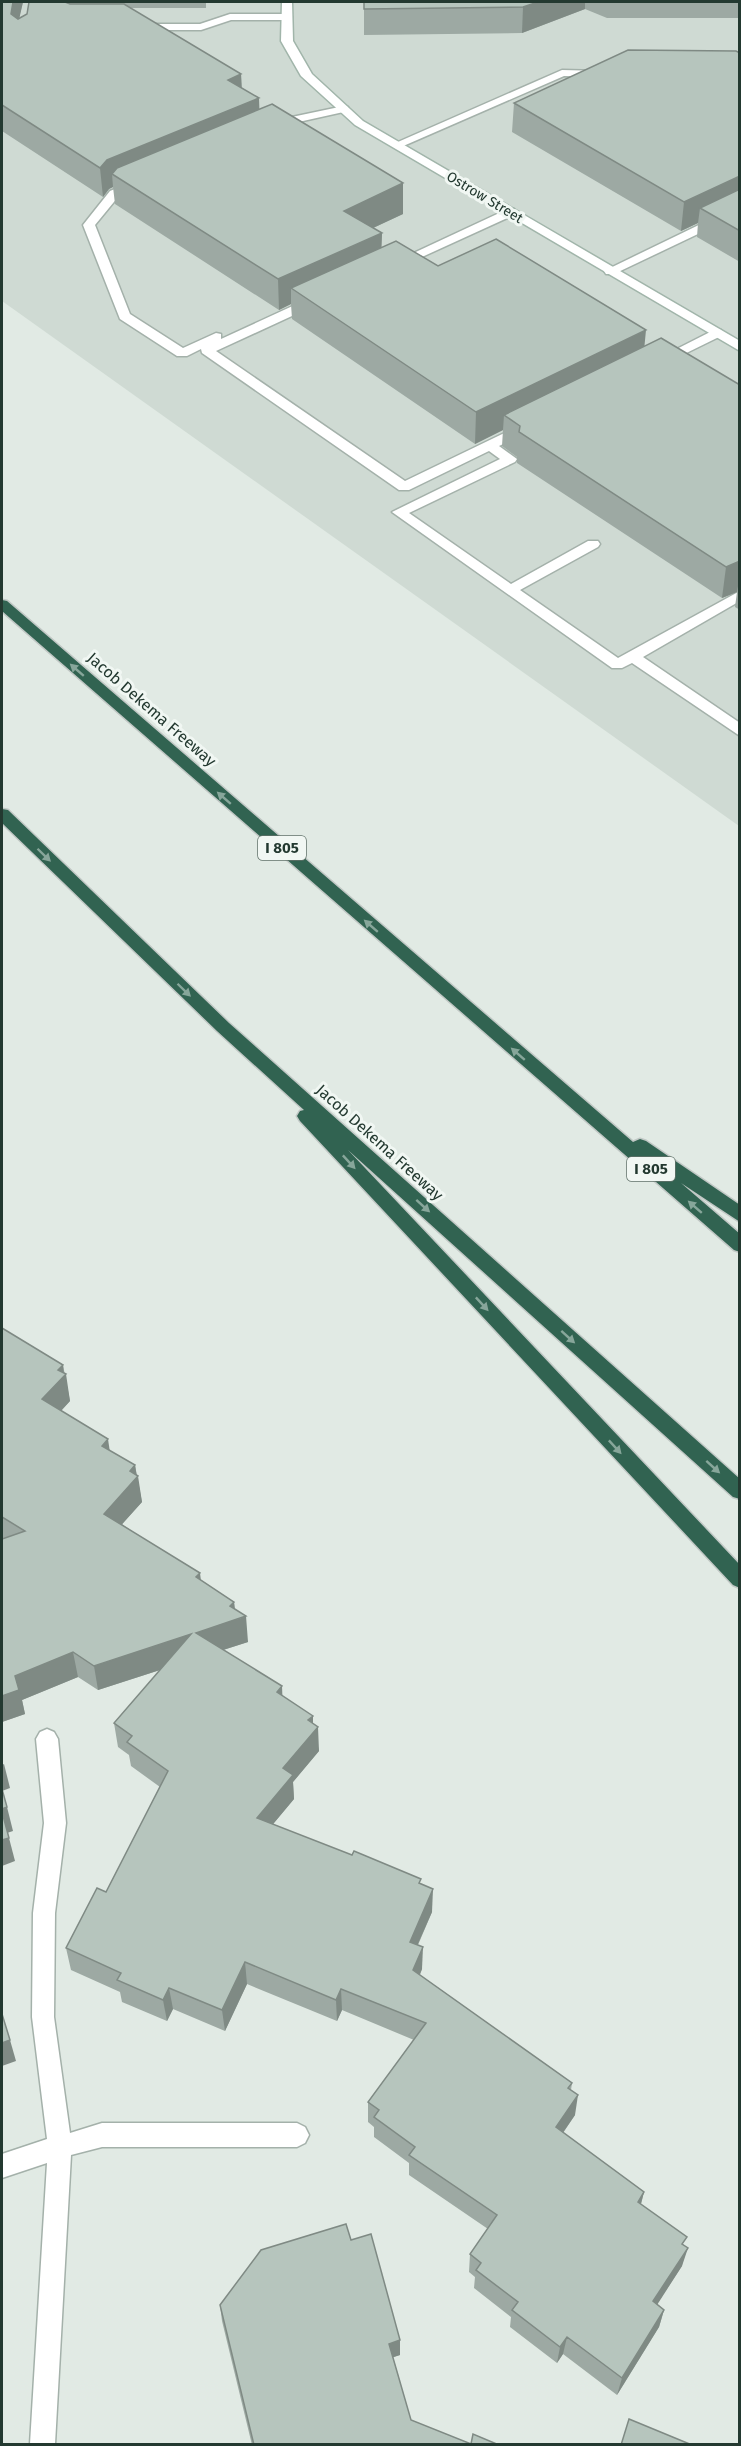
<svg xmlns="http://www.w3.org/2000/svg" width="741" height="2446" font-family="'Fira Sans',sans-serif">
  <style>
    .built { fill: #cfdad3 }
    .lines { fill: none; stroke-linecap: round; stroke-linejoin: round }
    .lane-casing { stroke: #a4b1aa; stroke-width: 3 }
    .street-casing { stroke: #a4b1aa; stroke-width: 3 }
    .secondary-casing { stroke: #a1b5aa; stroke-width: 3 }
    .highway-casing { stroke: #c1c8c5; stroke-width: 3 }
    .lane { fill: #fff; fill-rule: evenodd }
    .street { fill: #fff; fill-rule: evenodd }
    .secondary { fill: #fff; fill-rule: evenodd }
    .highway { fill: #316351; fill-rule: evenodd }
    .wall { fill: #9da9a3 }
    .shaded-wall { fill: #7f8a84 }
    .building { fill: #b6c5bd; stroke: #7f8a84; stroke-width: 1.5 }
    .oneway { fill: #87a69a }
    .labels { text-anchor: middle; stroke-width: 6; stroke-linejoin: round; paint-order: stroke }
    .far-street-label { font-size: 14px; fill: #233930; stroke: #f1f7f3 }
    .shield { fill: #f1f7f3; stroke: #61726a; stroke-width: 1.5 }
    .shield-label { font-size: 15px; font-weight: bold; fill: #233930 }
    .street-label { font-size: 16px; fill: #233930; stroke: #f1f7f3 }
  </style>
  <rect width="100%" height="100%" fill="#e1eae4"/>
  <polygon class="built" points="2,2 739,2 739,826 2,301"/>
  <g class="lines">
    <g class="lane-casing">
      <g id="lane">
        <polygon points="230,14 287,14 292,17 287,20 231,20 201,30 138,30 132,27 138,24 200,24"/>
        <polygon points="562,70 602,71 608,74 602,77 564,76 401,147 397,149 391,145"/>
        <polygon points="344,106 348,107 348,111 294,123 273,131 267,128 287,118"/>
        <polygon points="137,180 141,181 141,187 118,197 95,225 130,314 183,348 216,333 221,334 221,339 310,298 318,298 320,301 318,304 216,351 405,481 519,426 529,426 531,429 529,432 499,446 517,459 515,462 409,513 511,584 588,541 598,541 600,544 598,547 520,590 618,658 740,591 740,601 643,657 740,723 740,736 632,663 622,668 612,668 392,512 500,459 489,451 409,490 399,490 202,353 201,349 187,356 177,356 120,319 83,225 110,191"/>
        <polygon points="740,205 740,214 614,274 606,274 604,271"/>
        <polygon points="510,208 514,209 514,215 400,267 392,267 390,264"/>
        <polygon points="716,329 721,330 722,333 721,336 666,363 661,364 655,360"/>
      </g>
    </g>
    <g class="street-casing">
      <polygon id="street" points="47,1729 54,1732 58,1739 66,1823 55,1913 54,2017 70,2133 102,2123 297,2123 305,2127 309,2135 305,2143 297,2147 102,2147 71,2155 55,2444 30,2444 47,2163 2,2178 2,2154 47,2139 32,2017 33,1913 44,1823 36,1739 40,1732"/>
    </g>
    <g class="secondary-casing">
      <polygon id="secondary" points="282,2 292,2 293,41 312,74 363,121 740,341 740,351 355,125 301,76 281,41"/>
    </g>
    <g class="highway-casing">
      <g id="highway">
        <polygon points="2,600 7,601 633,1142 640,1139 646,1141 740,1205 740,1222 681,1183 740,1234 740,1252 734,1250 2,611"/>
        <polygon points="2,809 8,810 229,1023 740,1479 740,1499 733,1497 348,1150 740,1565 740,1588 733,1585 300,1121 297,1116 300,1111 304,1110 217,1031 2,823"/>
      </g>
    </g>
    <use href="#lane" class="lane"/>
    <use href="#street" class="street"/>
    <use href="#secondary" class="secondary"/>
    <use href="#highway" class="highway"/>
  </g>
  <g class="wall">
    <polygon points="2,2 23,2 19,18 27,14 29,2 206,2 206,8 129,8 241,74 242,88 259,109 403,214 373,228 382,233 381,247 438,266 645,346 740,385 740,610 735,607 737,592 722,598 517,463 517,457 502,446 503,430 475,444 292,319 291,304 279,310 115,204 113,187 109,189 103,197 2,131"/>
    <polygon points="364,2 740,2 740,18 607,18 585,9 522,33 364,35"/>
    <polygon points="740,53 740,262 697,237 698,223 681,231 512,132 514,103"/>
    <polygon points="2,1328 63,1365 70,1401 61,1411 109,1451 135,1465 142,1502 122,1524 201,1580 234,1602 235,1610 248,1642 223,1650 282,1686 282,1695 313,1724 319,1751 293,1782 294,1799 273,1824 421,1884 432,1912 418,1945 422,1969 420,1975 572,2083 571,2090 575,2115 563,2133 644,2192 641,2204 684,2245 682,2266 657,2304 664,2310 659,2327 617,2395 563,2354 557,2363 510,2327 511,2317 474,2288 475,2277 469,2272 470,2254 488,2229 409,2175 409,2163 374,2137 374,2127 368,2122 368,2102 414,2040 342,2010 337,2021 247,1984 225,2031 173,2009 167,2021 122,2002 120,1992 71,1970 66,1948 106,1892 160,1787 131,1766 129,1755 118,1747 114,1723 160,1670 98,1690 78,1677 22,1700 25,1714 2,1722"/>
    <polygon points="351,2240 400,2355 393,2357 411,2420 471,2444 499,2445 252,2445 222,2321 220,2305"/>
  </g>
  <g class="shaded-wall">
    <polygon points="13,2 23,2 14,42 11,14"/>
    <polygon points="538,2 585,2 585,9 522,33 523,7"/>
    <polygon points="241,74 242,103 228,80"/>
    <polygon points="259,98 260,127 112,174 113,187 109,189 103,197 100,168 107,160"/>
    <polygon points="740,176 740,203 700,208 698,223 681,231 684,202"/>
    <polygon points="403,183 403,214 345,241 344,211"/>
    <polygon points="382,233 381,263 291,288 291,304 279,310 278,279"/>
    <polygon points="646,330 643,361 504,415 503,430 475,444 476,412"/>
    <polygon points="740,561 740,575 737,592 722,598 726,567"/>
    <polygon points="63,1365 64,1375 66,1374 70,1401 47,1426 42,1399 58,1370"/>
    <polygon points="108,1439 112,1466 102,1446"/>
    <polygon points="135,1465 137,1478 138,1476 142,1502 108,1540 104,1514 130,1471"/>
    <polygon points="200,1573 203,1598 196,1577"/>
    <polygon points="234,1602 236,1620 246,1616 248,1642 198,1658 196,1633"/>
    <polygon points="191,1634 194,1659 98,1690 94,1666"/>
    <polygon points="73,1652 78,1677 22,1700 25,1714 2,1722 2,1696 15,1676"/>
    <polygon points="282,1686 283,1711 277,1692"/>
    <polygon points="313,1716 313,1732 318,1727 319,1751 293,1782 294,1799 259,1841 257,1818 308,1720"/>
    <polygon points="4,1764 10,1788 2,1791 2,1765"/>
    <polygon points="7,1807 13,1831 7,1833 2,1813 2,1809"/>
    <polygon points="9,1838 15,1861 2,1866 2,1840"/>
    <polygon points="433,1889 432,1912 409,1964 410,1942"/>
    <polygon points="423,1947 422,1969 412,1992 413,1970"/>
    <polygon points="245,1962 247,1984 225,2031 222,2010"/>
    <polygon points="169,1988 173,2009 167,2021 163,2000"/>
    <polygon points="341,1989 342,2010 337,2021 336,2000"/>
    <polygon points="10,2040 16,2061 2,2066 2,2043"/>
    <polygon points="578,2095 575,2115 553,2147 556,2127"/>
    <polygon points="644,2192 639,2211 638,2202"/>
    <polygon points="688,2248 682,2266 648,2319 653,2301"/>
    <polygon points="664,2310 659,2327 617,2395 622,2378"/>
    <polygon points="567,2337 563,2354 557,2363 560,2347"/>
    <polygon points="400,2340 400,2355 388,2359 389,2344"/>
  </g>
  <g class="building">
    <polygon points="2,2 13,2 11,14 18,19 27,14 29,2 65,2 70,4 124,4 241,74 228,80 259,98 107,160 100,168 2,105"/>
    <polygon points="364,2 538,2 523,7 364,9"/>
    <polygon points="628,50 736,51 740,53 740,176 684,202 514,103"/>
    <polygon points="272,104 403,183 344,211 382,233 278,279 112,174 117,168"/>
    <polygon points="740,189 740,231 700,208"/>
    <polygon points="496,239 646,330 476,412 291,288 396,241 438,266"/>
    <polygon points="661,338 740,385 740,561 726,567 519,432 520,426 504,415"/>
    <polygon points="2,1328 63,1365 58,1370 66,1374 42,1399 108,1439 102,1446 135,1465 130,1471 138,1476 104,1514 200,1573 196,1577 234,1602 230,1606 246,1616 196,1633 282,1686 277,1692 313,1716 308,1720 318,1727 283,1768 293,1775 257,1818 352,1855 354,1851 421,1879 419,1883 433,1889 410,1942 423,1947 413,1970 572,2083 568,2088 578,2095 556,2127 644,2192 638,2202 687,2237 682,2244 688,2248 653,2301 664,2310 622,2378 567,2337 560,2347 512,2310 518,2302 476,2270 481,2263 470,2254 497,2215 409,2155 415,2147 374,2117 379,2110 368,2102 426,2023 341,1989 336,2000 245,1962 222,2010 169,1988 163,2000 117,1980 121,1973 66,1948 97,1888 106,1892 168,1771 127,1742 132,1736 114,1723 191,1634 94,1666 73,1652 15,1676 19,1690 2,1696 2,1539 25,1531 2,1517"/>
    <polygon points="2,1789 7,1807 2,1809"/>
    <polygon points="2,1812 9,1838 2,1840"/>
    <polygon points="2,2014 10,2040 2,2043"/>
    <polygon points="346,2224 351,2240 371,2234 400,2340 389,2344 411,2420 471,2444 473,2434 499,2445 254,2445 220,2305 261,2250"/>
    <polygon points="629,2419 692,2445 621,2445"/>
  </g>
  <defs><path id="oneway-solid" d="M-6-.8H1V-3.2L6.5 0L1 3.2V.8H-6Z" transform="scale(1.5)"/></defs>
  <g class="oneway">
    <use href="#oneway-solid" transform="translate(77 670) rotate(-139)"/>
    <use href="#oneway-solid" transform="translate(224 798) rotate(-139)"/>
    <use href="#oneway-solid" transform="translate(44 855) rotate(44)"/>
    <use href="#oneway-solid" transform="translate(371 926) rotate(-139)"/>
    <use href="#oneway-solid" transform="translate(184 990) rotate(44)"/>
    <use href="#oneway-solid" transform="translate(518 1054) rotate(-139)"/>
    <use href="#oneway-solid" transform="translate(349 1162) rotate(47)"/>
    <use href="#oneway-solid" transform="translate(423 1206) rotate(42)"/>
    <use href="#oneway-solid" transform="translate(695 1207) rotate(-139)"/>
    <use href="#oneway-solid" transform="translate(482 1304) rotate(47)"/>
    <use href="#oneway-solid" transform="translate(568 1337) rotate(42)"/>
    <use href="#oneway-solid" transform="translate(615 1447) rotate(47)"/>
    <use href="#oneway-solid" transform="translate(713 1467) rotate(42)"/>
  </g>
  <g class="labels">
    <g class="far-street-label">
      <text transform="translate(485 197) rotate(31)" y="5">Ostrow Street</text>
    </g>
    <g class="shield">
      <rect x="258" y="836" width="48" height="24" rx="4.5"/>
      <rect x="627" y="1157" width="48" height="24" rx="4.5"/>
    </g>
    <g class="shield-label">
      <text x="282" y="853">I 805</text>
      <text x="651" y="1174">I 805</text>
    </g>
    <g class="street-label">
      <text transform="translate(152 709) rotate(41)" y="6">Jacob Dekema Freeway</text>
      <text transform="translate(380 1142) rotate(42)" y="6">Jacob Dekema Freeway</text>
    </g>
  </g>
  <rect width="741" height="2446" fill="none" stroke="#233930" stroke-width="6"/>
</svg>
